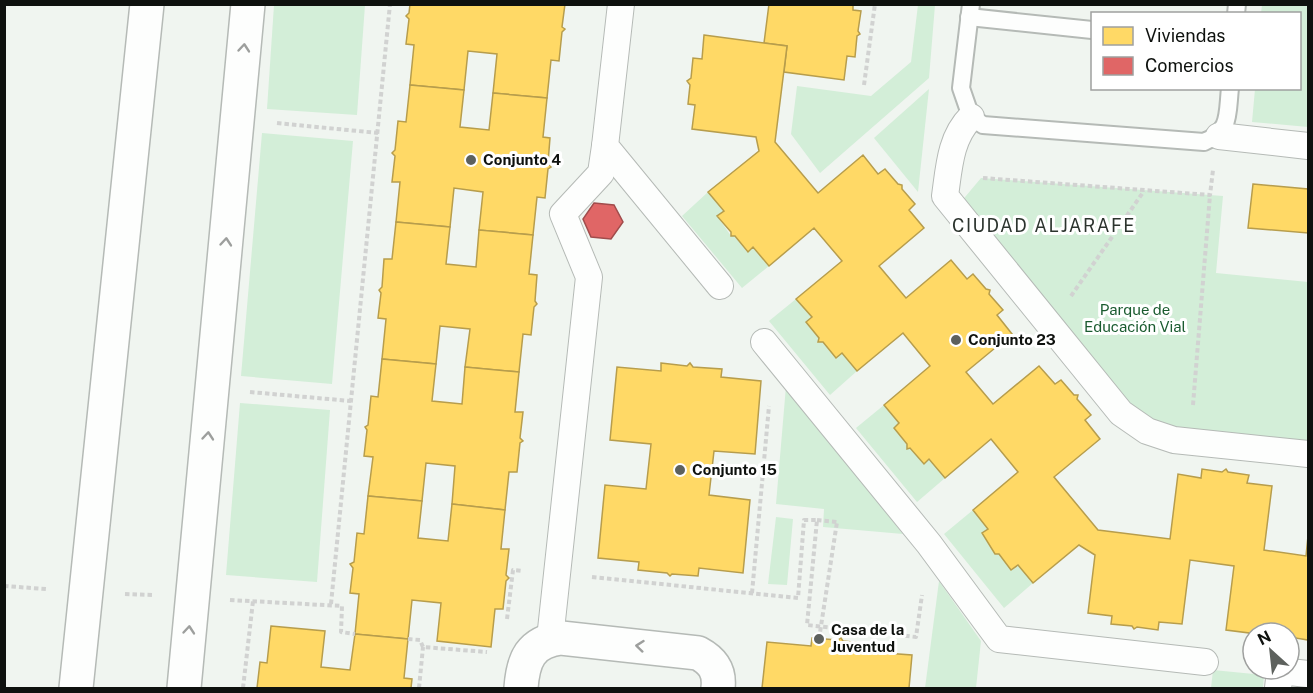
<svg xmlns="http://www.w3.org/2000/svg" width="1313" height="693" font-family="'Public Sans',sans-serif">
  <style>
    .green { fill: #d3eed8 }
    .homes { fill: #ffd966; stroke: #b79d4c; stroke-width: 1.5 }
    .shops { fill: #e06666; stroke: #a14c4c; stroke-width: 1.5 }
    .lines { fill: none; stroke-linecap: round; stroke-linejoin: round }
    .service-casing { stroke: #b5bab6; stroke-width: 20 }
    .pedestrian-casing { stroke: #b5bab6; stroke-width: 28 }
    .minor-casing { stroke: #b5bab6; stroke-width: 36 }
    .path { stroke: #d1d2d1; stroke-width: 4; stroke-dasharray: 4.5 3; stroke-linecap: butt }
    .service { stroke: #fdfefd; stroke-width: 16 }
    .pedestrian { stroke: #fdfefd; stroke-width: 26 }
    .minor { stroke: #fdfefd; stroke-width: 33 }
    .path-bridge { stroke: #d1d2d1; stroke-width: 4; stroke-dasharray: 4.5 3; stroke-linecap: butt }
    .oneway { stroke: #9d9f9d }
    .poi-dot { fill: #5d615d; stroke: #fff; stroke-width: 2 }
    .labels { text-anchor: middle; stroke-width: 6; stroke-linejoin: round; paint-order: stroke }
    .poi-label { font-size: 15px; font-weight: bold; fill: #0e110e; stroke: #fff; text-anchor: start }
    .park-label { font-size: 15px; fill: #1a5b2f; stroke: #fff }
    .quarter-label { font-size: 18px; letter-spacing: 1.5px; fill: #2c342e; stroke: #fff }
  </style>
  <rect width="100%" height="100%" fill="#f0f5f0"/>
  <g class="green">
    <polygon points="274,5 365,5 357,115 267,109"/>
    <polygon points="918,5 935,5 929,78 820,173 791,134 797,86 871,96 911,62"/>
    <polygon points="1262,5 1308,5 1308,127 1252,122 1255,89 1300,88 1300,14 1261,13"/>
    <polygon points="929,89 918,192 874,138"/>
    <polygon points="262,133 353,141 332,384 241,376"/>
    <polygon points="981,178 1223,196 1216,273 1308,282 1308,454 1147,431 955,209"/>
    <polygon points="708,192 724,211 718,217 731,236 735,236 747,252 753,247 769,266 742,288 682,216"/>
    <polygon points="796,299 812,317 806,322 819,338 819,342 823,342 835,357 842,353 857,371 830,395 769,321"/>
    <polygon points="786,386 903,534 823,527 824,509 776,504"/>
    <polygon points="240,403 330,410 317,582 226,575"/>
    <polygon points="884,405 899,423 894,428 907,444 907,448 910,448 924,464 929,459 945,478 917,502 856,428"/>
    <polygon points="973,510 988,529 982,534 995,554 999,554 1011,569 1018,565 1033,583 1004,608 944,534"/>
    <polygon points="776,517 793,519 787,585 768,584"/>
    <polygon points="939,581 981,641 976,688 925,688"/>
    <polygon points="1213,670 1264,675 1263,688 1211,688"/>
  </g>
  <g class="homes">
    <polygon points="410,4 565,4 562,27 565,29 562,32 559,61 551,60 547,98 493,93 497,54 468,51 464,90 410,85 414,45 406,44 409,19 406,16 409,13"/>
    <polygon points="769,4 853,4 853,10 861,11 858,31 860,34 857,36 855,57 847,56 844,80 784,72 787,46 764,43"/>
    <polygon points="704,35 787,46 775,142 818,193 863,155 878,174 885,169 898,184 902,185 902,189 915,204 909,210 924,228 879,266 906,298 951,260 967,279 973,274 986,289 990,290 989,294 1003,310 997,315 1012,334 966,372 993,404 1039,366 1055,384 1061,380 1074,395 1078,395 1077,399 1091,415 1085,420 1100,439 1054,477 1098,530 1170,539 1178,474 1201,478 1202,469 1222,472 1226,469 1228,472 1249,475 1247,483 1272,486 1264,550 1306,556 1308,536 1308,640 1296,638 1295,646 1289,645 1289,633 1253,633 1253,642 1248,641 1249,633 1226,630 1234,566 1190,560 1182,624 1159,622 1158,630 1137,627 1134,629 1132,626 1111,624 1112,616 1088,613 1095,555 1079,545 1033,583 1018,565 1011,570 999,554 995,554 982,533 988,529 973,510 1018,472 991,439 945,478 929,459 924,464 910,448 907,449 907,444 894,428 899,423 884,405 930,366 903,333 857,371 842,353 836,358 823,342 818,342 819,338 806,322 812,317 796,299 842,261 814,228 769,266 753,247 748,252 735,236 731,236 731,232 717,216 724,211 708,192 759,151 756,137 692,129 695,105 688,104 690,85 687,81 691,78 693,58 702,59"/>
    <polygon points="410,85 464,90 460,127 489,130 493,93 547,98 543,137 550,138 548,163 551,167 548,169 545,198 537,197 533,235 479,230 483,192 454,188 450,227 396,222 400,182 392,182 395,156 392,153 395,150 398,121 406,122"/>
    <polygon points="1253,184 1308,189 1308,233 1248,228"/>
    <polygon points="396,222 450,227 446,264 476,267 479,230 533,235 529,274 537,275 535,301 537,304 534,307 531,335 523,334 519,372 465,367 470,329 440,326 436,364 382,359 386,319 378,318 381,293 379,290 382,287 384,259 392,259"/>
    <polygon points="382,359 436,364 432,401 462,404 465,367 519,372 515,412 523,412 520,438 523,441 520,443 517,472 509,472 505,510 452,504 455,466 426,463 422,501 368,496 373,457 364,456 367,430 365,427 368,425 371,396 378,397"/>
    <polygon points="661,363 687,366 690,363 693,367 722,369 721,377 761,381 755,454 714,451 709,495 750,500 743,573 699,568 698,576 672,574 670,576 667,573 638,570 639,562 598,558 605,485 646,489 651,444 610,440 617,367 661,371"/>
    <polygon points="368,496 422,501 418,538 448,541 452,504 505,510 501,549 509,549 506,575 509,578 506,581 503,609 495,609 491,647 437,641 441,603 412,600 408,639 355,634 359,594 350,593 353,568 350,564 354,562 357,533 364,534"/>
    <polygon points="271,626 325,631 321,667 350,670 355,634 408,639 404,678 412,679 411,688 257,688 260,662 267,663"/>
    <polygon points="812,638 838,640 841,638 843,641 872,644 871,652 912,655 909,688 762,688 767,642 811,646"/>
  </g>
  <polygon class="shops" points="594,203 614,205 623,222 611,239 591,237 583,219"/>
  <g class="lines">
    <g class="service-casing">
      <g id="service">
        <path d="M 971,4 L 961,88 L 971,117 L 983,125 L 1204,142 C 1231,131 1227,115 1230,88"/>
        <polyline points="1236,14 1237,4"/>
        <polyline points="969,17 1092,30"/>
      </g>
    </g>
    <g class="pedestrian-casing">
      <g id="pedestrian">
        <polyline points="621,4 605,146 720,286"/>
        <path d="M 971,117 C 950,138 949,168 945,196 L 1121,413 L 1147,431 L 1174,440 L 1308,454"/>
        <polyline points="1219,136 1308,146"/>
        <polyline points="764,342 929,544 999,639 1205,662"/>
        <polyline points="550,639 589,277 563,214 601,173 605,146"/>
        <polyline points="1278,688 1280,671 1308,674"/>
      </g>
    </g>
    <g class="minor-casing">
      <g id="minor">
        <polyline points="76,688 147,4"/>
        <polyline points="184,688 248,4"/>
        <path d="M 521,688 C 523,660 530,642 561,638 L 698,653 C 713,661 720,671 718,688"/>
      </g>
    </g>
    <g class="path">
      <polyline points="864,85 875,4"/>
      <polyline points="277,123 378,133"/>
      <polyline points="983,178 1210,195 1213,170"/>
      <polyline points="1071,296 1144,191"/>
      <polyline points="250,392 351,401"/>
      <polyline points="1193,405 1210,195"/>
      <polyline points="817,520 837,522"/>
      <polyline points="592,577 798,598 804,520 817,520 807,625 916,637 922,595"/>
      <polyline points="4,586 46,589"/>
      <polyline points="752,593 769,406"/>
      <polyline points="125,594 153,595"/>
      <polyline points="230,600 342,606 341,632 355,634"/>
      <polyline points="331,604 390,4"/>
      <polyline points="507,619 513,570 522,571"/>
      <polyline points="408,639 420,640 423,647 487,652"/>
      <polyline points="243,688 253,601"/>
      <polyline points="419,688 423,647"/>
    </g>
    <use href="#service" class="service"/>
    <use href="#pedestrian" class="pedestrian"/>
    <use href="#minor" class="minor"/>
    <polyline class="path-bridge" points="819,639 837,522"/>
  </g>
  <defs><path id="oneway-chevron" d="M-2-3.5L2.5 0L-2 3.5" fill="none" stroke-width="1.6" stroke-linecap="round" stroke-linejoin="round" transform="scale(1.5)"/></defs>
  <g class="oneway">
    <use href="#oneway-chevron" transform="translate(244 48) rotate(-85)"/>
    <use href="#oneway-chevron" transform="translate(226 242) rotate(-85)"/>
    <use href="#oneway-chevron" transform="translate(208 436) rotate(-85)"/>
    <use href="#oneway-chevron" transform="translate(189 630) rotate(-85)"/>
    <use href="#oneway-chevron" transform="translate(640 646) rotate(-174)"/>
  </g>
  <g class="poi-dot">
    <circle cx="471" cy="160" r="6"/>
    <circle cx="956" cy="340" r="6"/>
    <circle cx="680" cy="470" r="6"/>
    <circle cx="819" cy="639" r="6"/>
  </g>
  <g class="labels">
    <g class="poi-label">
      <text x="483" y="165">Conjunto 4</text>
      <text x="968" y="345">Conjunto 23</text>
      <text x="692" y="475">Conjunto 15</text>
      <text x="831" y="635">Casa de la<tspan x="831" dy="17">Juventud</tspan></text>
    </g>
    <g class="park-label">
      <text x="1135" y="315">Parque de<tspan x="1135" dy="17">Educación Vial</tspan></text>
    </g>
    <g class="quarter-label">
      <text x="1044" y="232">CIUDAD ALJARAFE</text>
    </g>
  </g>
  <rect width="1313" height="693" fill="none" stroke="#0e110e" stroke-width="12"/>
  <rect x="1091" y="12" width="210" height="78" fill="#ffffff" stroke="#9fa09f" stroke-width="1.5"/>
  <rect x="1103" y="27" width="30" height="18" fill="#ffd966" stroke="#9fa09f" stroke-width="1.5"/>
  <text x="1145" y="42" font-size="18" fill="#0e110e">Viviendas</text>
  <rect x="1103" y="57" width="30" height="18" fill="#e06666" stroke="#9fa09f" stroke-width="1.5"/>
  <text x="1145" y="72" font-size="18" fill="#0e110e">Comercios</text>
  <g transform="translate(1271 651) rotate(333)"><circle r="28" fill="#ffffff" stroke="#9fa09f" stroke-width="1.5"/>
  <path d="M0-4.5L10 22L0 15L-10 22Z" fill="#5d615d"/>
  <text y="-9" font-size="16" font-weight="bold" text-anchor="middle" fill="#0e110e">N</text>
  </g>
</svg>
